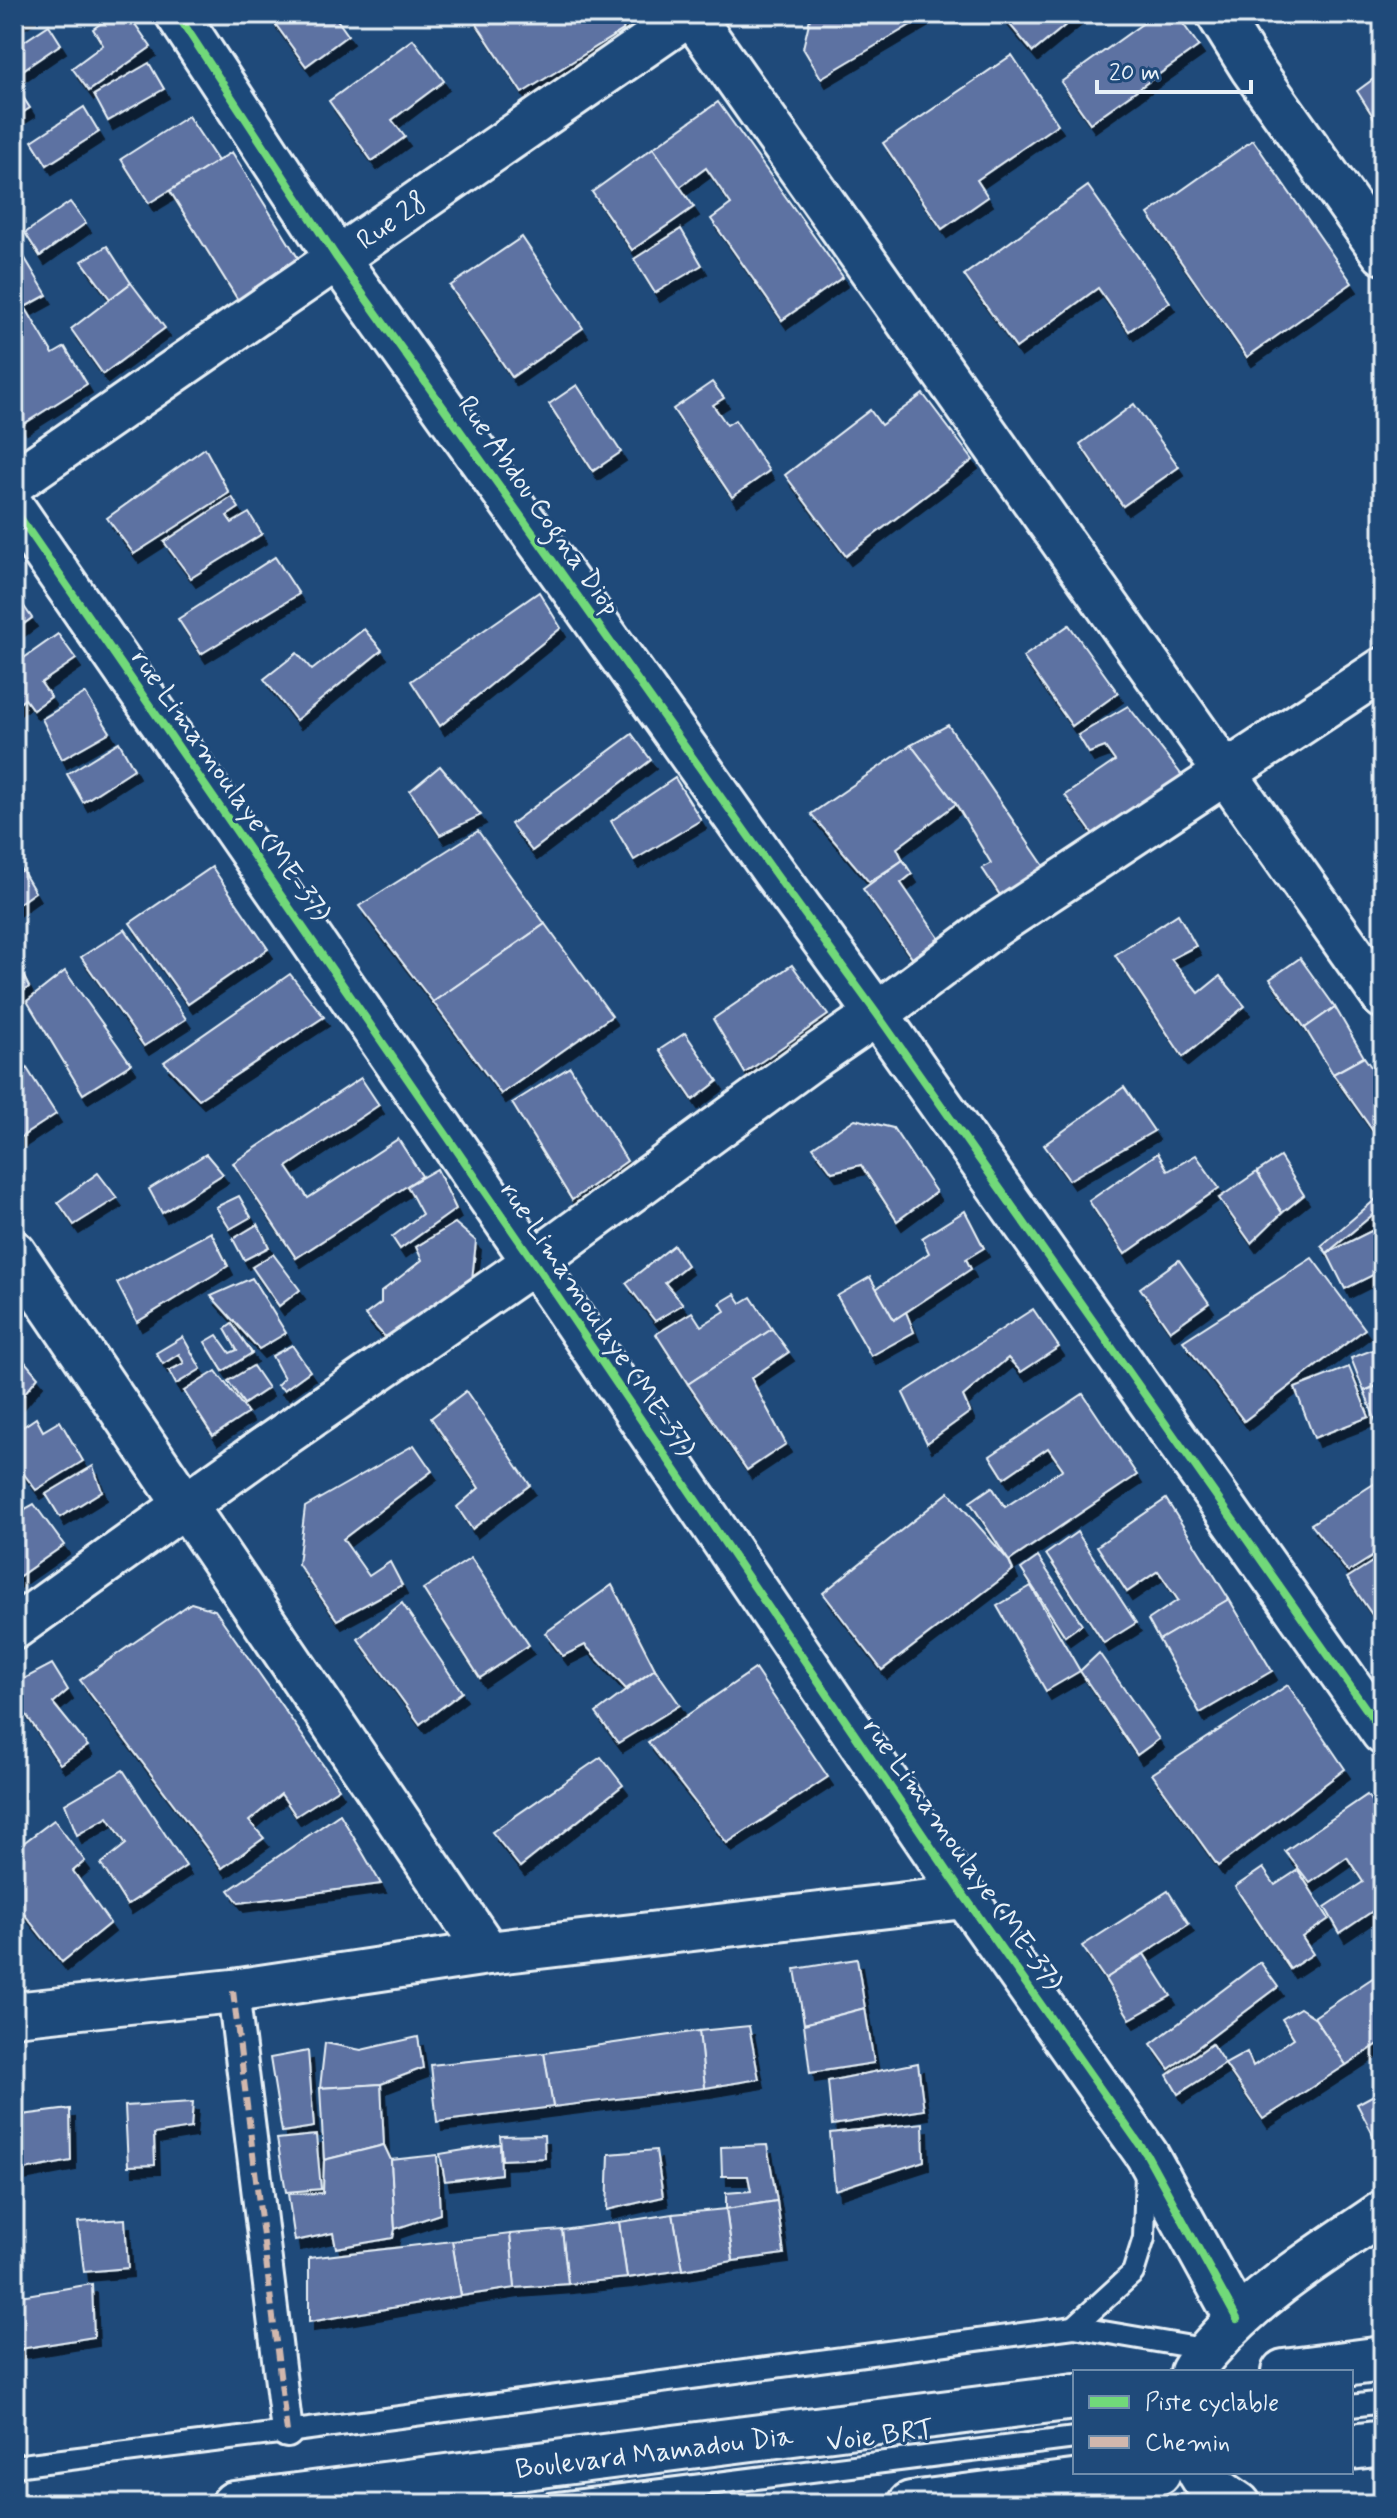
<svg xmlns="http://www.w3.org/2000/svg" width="1397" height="2518" font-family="Mynerve,sans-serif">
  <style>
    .building { fill: #5d72a2; stroke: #e8f1f8; stroke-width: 2; filter: url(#shadow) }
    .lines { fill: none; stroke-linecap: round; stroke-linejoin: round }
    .service-casing { stroke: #e8f1f8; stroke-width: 26 }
    .pedestrian-casing { stroke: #e8f1f8; stroke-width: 36 }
    .minor-casing { stroke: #e8f1f8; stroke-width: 48 }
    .tertiary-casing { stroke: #e8f1f8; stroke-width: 50 }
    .service { stroke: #1f4a7a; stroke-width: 20 }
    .pedestrian { stroke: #1f4a7a; stroke-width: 30 }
    .minor { stroke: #1f4a7a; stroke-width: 42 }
    .tertiary { stroke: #1f4a7a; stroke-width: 44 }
    .quiet { stroke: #d1b7ad; stroke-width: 6; stroke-dasharray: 12 6; stroke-linecap: butt }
    .cycleway-casing { stroke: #1f4a7a; stroke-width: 13 }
    .cycleway { stroke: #71d979; stroke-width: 8 }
    .labels { text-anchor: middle; stroke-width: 6; stroke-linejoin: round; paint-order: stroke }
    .street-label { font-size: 28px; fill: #e8f1f8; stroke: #1f4a7a }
  </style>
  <defs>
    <filter id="shadow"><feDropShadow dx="5" dy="9" stdDeviation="0" flood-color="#0009"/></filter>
  </defs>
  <rect width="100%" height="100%" fill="#1f4a7a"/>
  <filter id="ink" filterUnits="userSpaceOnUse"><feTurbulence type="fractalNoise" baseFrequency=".0125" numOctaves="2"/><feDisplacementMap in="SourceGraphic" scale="16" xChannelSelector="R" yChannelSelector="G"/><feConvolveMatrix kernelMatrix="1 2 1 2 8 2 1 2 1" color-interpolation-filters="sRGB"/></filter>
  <g filter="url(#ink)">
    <g class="building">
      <polygon points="14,14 29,14 14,23"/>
      <polygon points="114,14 128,14 151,47 89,91 72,68 103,45 93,29"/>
      <polygon points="268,14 333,14 348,35 306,66"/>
      <polygon points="470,14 627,14 623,30 522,93"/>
      <polygon points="811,14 929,14 821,78 803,48"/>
      <polygon points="1001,14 1079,14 1033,52"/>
      <polygon points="1156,14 1176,14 1199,46 1090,123 1061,82"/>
      <polygon points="49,25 61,44 14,76 14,48"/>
      <polygon points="413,39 444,81 392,120 405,137 372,161 329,101"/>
      <polygon points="1012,55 1058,124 977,180 988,197 942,229 883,143"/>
      <polygon points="149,63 164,89 108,121 94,95"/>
      <polygon points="1383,72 1383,132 1357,91"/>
      <polygon points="14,83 30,108 14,118"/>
      <polygon points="718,102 843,277 782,320 711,219 731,204 706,168 680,187 653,148"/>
      <polygon points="84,107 99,132 47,165 32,141"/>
      <polygon points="188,116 218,161 149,203 121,159"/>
      <polygon points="1253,140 1352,283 1247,357 1148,214"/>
      <polygon points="653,148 694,207 632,250 592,192"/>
      <polygon points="232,152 300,261 238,300 170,191"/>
      <polygon points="1088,186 1170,302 1129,331 1098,288 1016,348 964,275"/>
      <polygon points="70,202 86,223 40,256 25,233"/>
      <polygon points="681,229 702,265 655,293 634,259"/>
      <polygon points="522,237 583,328 512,377 450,286"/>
      <polygon points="14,240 47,295 25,307 53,354 65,347 87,384 22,425 14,412"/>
      <polygon points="107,246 131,283 110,299 82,261"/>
      <polygon points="131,283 165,328 103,374 71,329"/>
      <polygon points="712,382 724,398 713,405 727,425 735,420 769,471 732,497 673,409"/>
      <polygon points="577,385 621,452 593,471 549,404"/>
      <polygon points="923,394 973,460 846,556 785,475 870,410 881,425"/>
      <polygon points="1134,404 1179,467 1123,506 1080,444"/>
      <polygon points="205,448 229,493 134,554 107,518"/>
      <polygon points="232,497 239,508 227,516 232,523 249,513 262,534 191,578 164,542"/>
      <polygon points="275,557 299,594 201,654 178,619"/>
      <polygon points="14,592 32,618 14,631"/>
      <polygon points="539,592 561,628 440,726 411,681"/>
      <polygon points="1069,625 1118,693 1072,726 1023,657"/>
      <polygon points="364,629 382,650 296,720 264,679 297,653 312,670"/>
      <polygon points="58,634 76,659 41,683 51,697 33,710 25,699 14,707 14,665"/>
      <polygon points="85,693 110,732 62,759 42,719"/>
      <polygon points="1128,706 1184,778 1095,837 1065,795 1115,761 1105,747 1089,753 1078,735"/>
      <polygon points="948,725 1048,872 1004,901 982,868 991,863 956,804 911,745"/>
      <polygon points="632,734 651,760 532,851 511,824"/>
      <polygon points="119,742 134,769 83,802 67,774"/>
      <polygon points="911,745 956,804 897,848 903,860 869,882 811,814"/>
      <polygon points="440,766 481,815 440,835 410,791"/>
      <polygon points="675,778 701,820 634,860 611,821"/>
      <polygon points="478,831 545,924 433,1002 359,906"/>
      <polygon points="903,860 912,874 901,883 939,938 912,958 863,889"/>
      <polygon points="212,867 268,949 188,1004 130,923"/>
      <polygon points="22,870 35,892 14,907 14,875"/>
      <polygon points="1178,914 1196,946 1171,959 1199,993 1220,976 1245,1006 1183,1057 1115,955"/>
      <polygon points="545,924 612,1016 501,1094 433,1002"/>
      <polygon points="125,929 186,1019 144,1046 81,957"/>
      <polygon points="1300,958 1335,1007 1305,1028 1270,979"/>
      <polygon points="18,965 29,987 14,998 14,966"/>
      <polygon points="792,965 828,1015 745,1073 713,1019"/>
      <polygon points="65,971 131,1064 83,1094 27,1001"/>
      <polygon points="290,974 324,1017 199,1099 164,1062"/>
      <polygon points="1335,1007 1364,1057 1333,1074 1305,1028"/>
      <polygon points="685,1033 718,1081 693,1100 659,1050"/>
      <polygon points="14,1048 56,1114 15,1141 14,1139"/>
      <polygon points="1364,1057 1383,1084 1383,1145 1333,1074"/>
      <polygon points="570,1067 627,1161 572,1200 512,1103"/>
      <polygon points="361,1078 379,1105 287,1167 308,1198 398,1139 422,1176 296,1258 233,1163"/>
      <polygon points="1124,1087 1154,1131 1069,1180 1044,1145"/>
      <polygon points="855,1119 893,1128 936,1192 897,1221 861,1165 832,1172 813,1147"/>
      <polygon points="1158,1153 1168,1171 1196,1155 1219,1188 1125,1254 1089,1201"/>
      <polygon points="206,1154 223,1174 162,1213 149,1189"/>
      <polygon points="1280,1157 1304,1195 1282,1213 1257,1172"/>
      <polygon points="437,1169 456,1209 400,1249 392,1237 422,1214 407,1186"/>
      <polygon points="1257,1172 1282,1213 1251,1243 1219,1198"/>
      <polygon points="98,1173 117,1198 74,1225 58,1202"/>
      <polygon points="1383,1193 1383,1206 1327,1253 1321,1246"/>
      <polygon points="239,1196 251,1217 230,1229 216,1207"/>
      <polygon points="965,1211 984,1248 966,1259 971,1269 894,1320 876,1289 929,1253 922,1238"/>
      <polygon points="455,1223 476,1241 472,1280 386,1338 365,1315 381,1303 381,1292 422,1260 416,1247"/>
      <polygon points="258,1224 269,1247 244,1260 233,1239"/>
      <polygon points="1383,1225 1383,1270 1345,1289 1327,1253"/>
      <polygon points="211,1232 228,1266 137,1322 117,1283"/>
      <polygon points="674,1245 687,1265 665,1283 683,1304 655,1321 626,1283"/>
      <polygon points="273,1254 300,1290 279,1306 252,1267"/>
      <polygon points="1312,1258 1365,1329 1244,1421 1183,1341"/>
      <polygon points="1179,1260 1209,1303 1170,1331 1140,1288"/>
      <polygon points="870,1277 894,1320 906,1312 914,1332 871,1356 837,1296"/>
      <polygon points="252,1278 286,1333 259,1349 211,1296"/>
      <polygon points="735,1294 741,1303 751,1297 772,1329 688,1384 656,1334 692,1312 701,1326 725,1311 720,1303"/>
      <polygon points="1033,1309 1059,1347 1021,1372 1008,1358 963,1396 970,1412 927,1443 903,1393"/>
      <polygon points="232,1324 252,1353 223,1371 205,1342 217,1335 230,1353 237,1350 225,1329"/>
      <polygon points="772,1329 789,1352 751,1378 786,1444 747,1470 688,1384"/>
      <polygon points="183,1337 201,1369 176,1384 169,1371 184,1363 179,1354 163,1364 156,1353"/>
      <polygon points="292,1345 310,1371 284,1390 277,1385 284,1378 272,1356"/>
      <polygon points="1380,1347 1383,1356 1383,1383 1364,1391 1351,1358"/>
      <polygon points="14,1349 38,1377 19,1400 14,1394"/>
      <polygon points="253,1366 268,1388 244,1404 228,1381"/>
      <polygon points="1349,1367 1369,1417 1314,1438 1295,1388"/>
      <polygon points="216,1371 248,1413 213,1436 184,1391"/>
      <polygon points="1383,1384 1383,1439 1364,1391"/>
      <polygon points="466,1391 530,1485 472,1529 457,1507 479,1488 431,1418"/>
      <polygon points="1083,1394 1137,1475 1009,1561 970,1502 992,1487 1005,1507 1063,1469 1048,1448 1004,1478 990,1456"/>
      <polygon points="36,1418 43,1431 60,1421 83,1461 36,1490 14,1461 14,1433"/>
      <polygon points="414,1445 432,1471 343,1539 369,1576 390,1562 402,1585 337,1620 298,1564 305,1507"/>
      <polygon points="93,1466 102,1491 60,1517 46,1494"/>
      <polygon points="1383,1478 1383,1550 1348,1572 1311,1524"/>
      <polygon points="949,1492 1009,1561 1013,1570 882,1670 823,1593"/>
      <polygon points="1166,1499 1229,1599 1159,1640 1148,1620 1178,1600 1158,1571 1127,1592 1097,1546"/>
      <polygon points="34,1504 64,1545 14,1580 14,1515"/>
      <polygon points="1077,1532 1136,1623 1104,1643 1046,1554"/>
      <polygon points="1383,1555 1383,1625 1380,1626 1347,1578"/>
      <polygon points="1038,1557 1082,1624 1065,1636 1021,1569"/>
      <polygon points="471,1558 529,1645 480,1678 423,1589"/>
      <polygon points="612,1585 655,1669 626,1689 585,1645 563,1656 545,1633"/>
      <polygon points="1031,1586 1080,1671 1046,1691 997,1606"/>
      <polygon points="1229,1599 1272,1671 1200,1713 1159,1640"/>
      <polygon points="191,1603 215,1610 339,1788 296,1816 281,1794 249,1821 264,1838 222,1868 80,1680"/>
      <polygon points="402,1603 462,1692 420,1724 358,1639"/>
      <polygon points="1099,1653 1159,1739 1137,1755 1080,1671"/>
      <polygon points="52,1664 68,1690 53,1703 88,1746 60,1764 14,1697 14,1684"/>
      <polygon points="655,1669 680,1705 618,1743 596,1713"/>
      <polygon points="755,1669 828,1777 727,1843 648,1742"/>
      <polygon points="1288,1685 1345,1769 1218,1866 1152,1774"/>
      <polygon points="601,1757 623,1785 520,1867 492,1832"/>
      <polygon points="123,1770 186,1866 127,1905 101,1864 126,1844 108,1817 77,1835 65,1804"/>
      <polygon points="1367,1795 1383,1818 1383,1904 1340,1933 1325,1907 1363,1882 1347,1857 1310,1883 1285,1851"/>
      <polygon points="340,1814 381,1884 239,1903 229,1890"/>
      <polygon points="54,1820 85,1861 73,1871 110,1923 62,1962 14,1901 14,1850"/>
      <polygon points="1263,1868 1275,1885 1298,1870 1329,1919 1302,1937 1313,1954 1290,1969 1235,1887"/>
      <polygon points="1168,1891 1189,1924 1105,1979 1082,1946"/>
      <polygon points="1144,1954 1171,1996 1130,2019 1105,1979"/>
      <polygon points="857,1959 865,2008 804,2024 795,1969"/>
      <polygon points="1260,1962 1278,1987 1169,2069 1151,2044"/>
      <polygon points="1383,1971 1383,2041 1346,2065 1314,2017"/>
      <polygon points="865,2008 874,2063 810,2073 804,2024"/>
      <polygon points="1300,2008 1314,2017 1346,2065 1263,2119 1225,2064 1247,2052 1253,2066 1294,2038 1282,2019"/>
      <polygon points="749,2026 759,2079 705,2088 699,2031"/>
      <polygon points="699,2031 705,2088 553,2107 544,2053"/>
      <polygon points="418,2037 423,2068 381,2084 320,2088 325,2043 361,2050"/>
      <polygon points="1212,2044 1225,2064 1178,2094 1167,2075"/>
      <polygon points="308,2051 314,2127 282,2132 270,2058"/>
      <polygon points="544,2053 553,2107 437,2122 431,2065"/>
      <polygon points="918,2063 924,2110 832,2125 828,2081"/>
      <polygon points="381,2084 384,2145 324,2160 320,2088"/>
      <polygon points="1383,2090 1383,2147 1380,2148 1357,2104"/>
      <polygon points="193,2102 191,2128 154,2134 155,2165 128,2166 125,2106"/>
      <polygon points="70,2109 71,2161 14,2172 14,2116"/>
      <polygon points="923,2123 924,2161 835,2190 830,2133"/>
      <polygon points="316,2135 321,2189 286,2192 277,2139"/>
      <polygon points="544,2135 545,2158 502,2160 500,2136"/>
      <polygon points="500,2144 501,2174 445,2181 440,2154"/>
      <polygon points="384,2145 391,2160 395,2229 393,2238 336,2248 333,2233 295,2241 288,2194 323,2193 324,2160"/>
      <polygon points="767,2145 777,2201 726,2209 726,2193 751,2191 748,2176 722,2176 721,2147"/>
      <polygon points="656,2150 663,2197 607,2210 609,2154"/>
      <polygon points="437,2155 440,2214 395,2229 391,2160"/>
      <polygon points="777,2201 784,2254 733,2261 726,2209"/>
      <polygon points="726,2209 733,2261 683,2270 673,2214"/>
      <polygon points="673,2214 683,2270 627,2278 619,2222"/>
      <polygon points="125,2219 128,2268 84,2272 78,2222"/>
      <polygon points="619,2222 627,2278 568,2284 562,2230"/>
      <polygon points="562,2230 568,2284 515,2288 510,2234"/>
      <polygon points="510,2234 515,2288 461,2296 452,2241"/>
      <polygon points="452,2241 461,2296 309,2322 309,2258"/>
      <polygon points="92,2284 94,2337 14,2350 14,2297"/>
    </g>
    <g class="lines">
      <g class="service-casing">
        <g id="service">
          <polyline points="1074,2327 1133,2273 1144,2238 1146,2171"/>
          <polyline points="1351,2406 1383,2402"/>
          <polyline points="14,2466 287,2432 1074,2327 1209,2350"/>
          <polyline points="550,2504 1075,2438"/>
        </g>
      </g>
      <g class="pedestrian-casing">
        <polyline id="pedestrian" points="233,1991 287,2432"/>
      </g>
      <g class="minor-casing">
        <g id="minor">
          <polyline points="177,14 337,258 774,872 877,1014 1383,1733"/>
          <polyline points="691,14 1383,997"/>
          <polyline points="1218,14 1251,67 1383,253"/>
          <polyline points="14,482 690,14"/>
          <polyline points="14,509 534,1262 965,1897 1147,2155 1237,2319"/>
          <polyline points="14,1252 488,1953"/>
          <polyline points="14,1628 258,1453 534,1262 810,1060 877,1014 994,926 1383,669"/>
          <polyline points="14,2014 233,1991 488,1953 965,1897"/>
          <path d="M 1192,2372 C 1198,2361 1207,2352 1215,2343 C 1262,2290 1325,2252 1383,2212"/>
          <polyline points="1199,2472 1204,2480 1239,2504"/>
        </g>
      </g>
      <g class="tertiary-casing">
        <g id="tertiary">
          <polyline points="1284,2372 1383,2359"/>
          <polyline points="1351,2447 1383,2443"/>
          <polyline points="234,2504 1075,2397"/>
          <polyline points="911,2504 1158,2472"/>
        </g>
      </g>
      <use href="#service" class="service"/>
      <use href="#pedestrian" class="pedestrian"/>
      <use href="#minor" class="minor"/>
      <use href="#tertiary" class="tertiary"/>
      <polyline class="quiet" points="233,1991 287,2432"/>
      <g class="cycleway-casing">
        <g id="cycleway">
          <polyline points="177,14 337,258 774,872 877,1014 1383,1733"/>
          <polyline points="14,509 534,1262 965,1897 1147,2155 1237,2319"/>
        </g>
      </g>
      <use href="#cycleway" class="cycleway"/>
    </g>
  </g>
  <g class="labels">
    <g class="street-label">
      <text transform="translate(391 220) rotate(-35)" y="10">Rue 28</text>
      <text transform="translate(540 505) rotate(55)" y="10">Rue Abdou Cogna Diop</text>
      <text transform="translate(232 785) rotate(55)" y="10">rue Limamoulaye (ME-37)</text>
      <text transform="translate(599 1319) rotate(56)" y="10">rue Limamoulaye (ME-37)</text>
      <text transform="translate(964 1854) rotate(55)" y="10">rue Limamoulaye (ME-37)</text>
      <text transform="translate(880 2434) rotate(-7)" y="10">Voie BRT</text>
      <text transform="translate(654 2451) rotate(-7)" y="10">Boulevard Mamadou Dia</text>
    </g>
  </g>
  <rect width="1397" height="2518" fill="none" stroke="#1f4a7a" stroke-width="48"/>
  <rect x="24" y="24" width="1349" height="2470" fill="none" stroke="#e8f1f8" stroke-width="3" filter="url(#ink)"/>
  <rect x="1073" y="2370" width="280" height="104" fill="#1f4a7a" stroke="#6f8dac" stroke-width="2"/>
  <rect x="1089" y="2396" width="40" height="12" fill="#71d979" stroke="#6f8dac" stroke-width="2"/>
  <text x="1145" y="2410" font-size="24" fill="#e8f1f8">Piste cyclable</text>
  <rect x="1089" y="2436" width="40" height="12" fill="#d1b7ad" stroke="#6f8dac" stroke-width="2"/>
  <text x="1145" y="2450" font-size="24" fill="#e8f1f8">Chemin</text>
  <path d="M1097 80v12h154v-12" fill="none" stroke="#e8f1f8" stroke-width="4"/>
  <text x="1109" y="80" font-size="24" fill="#e8f1f8" stroke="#1f4a7a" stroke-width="6" paint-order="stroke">20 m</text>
</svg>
